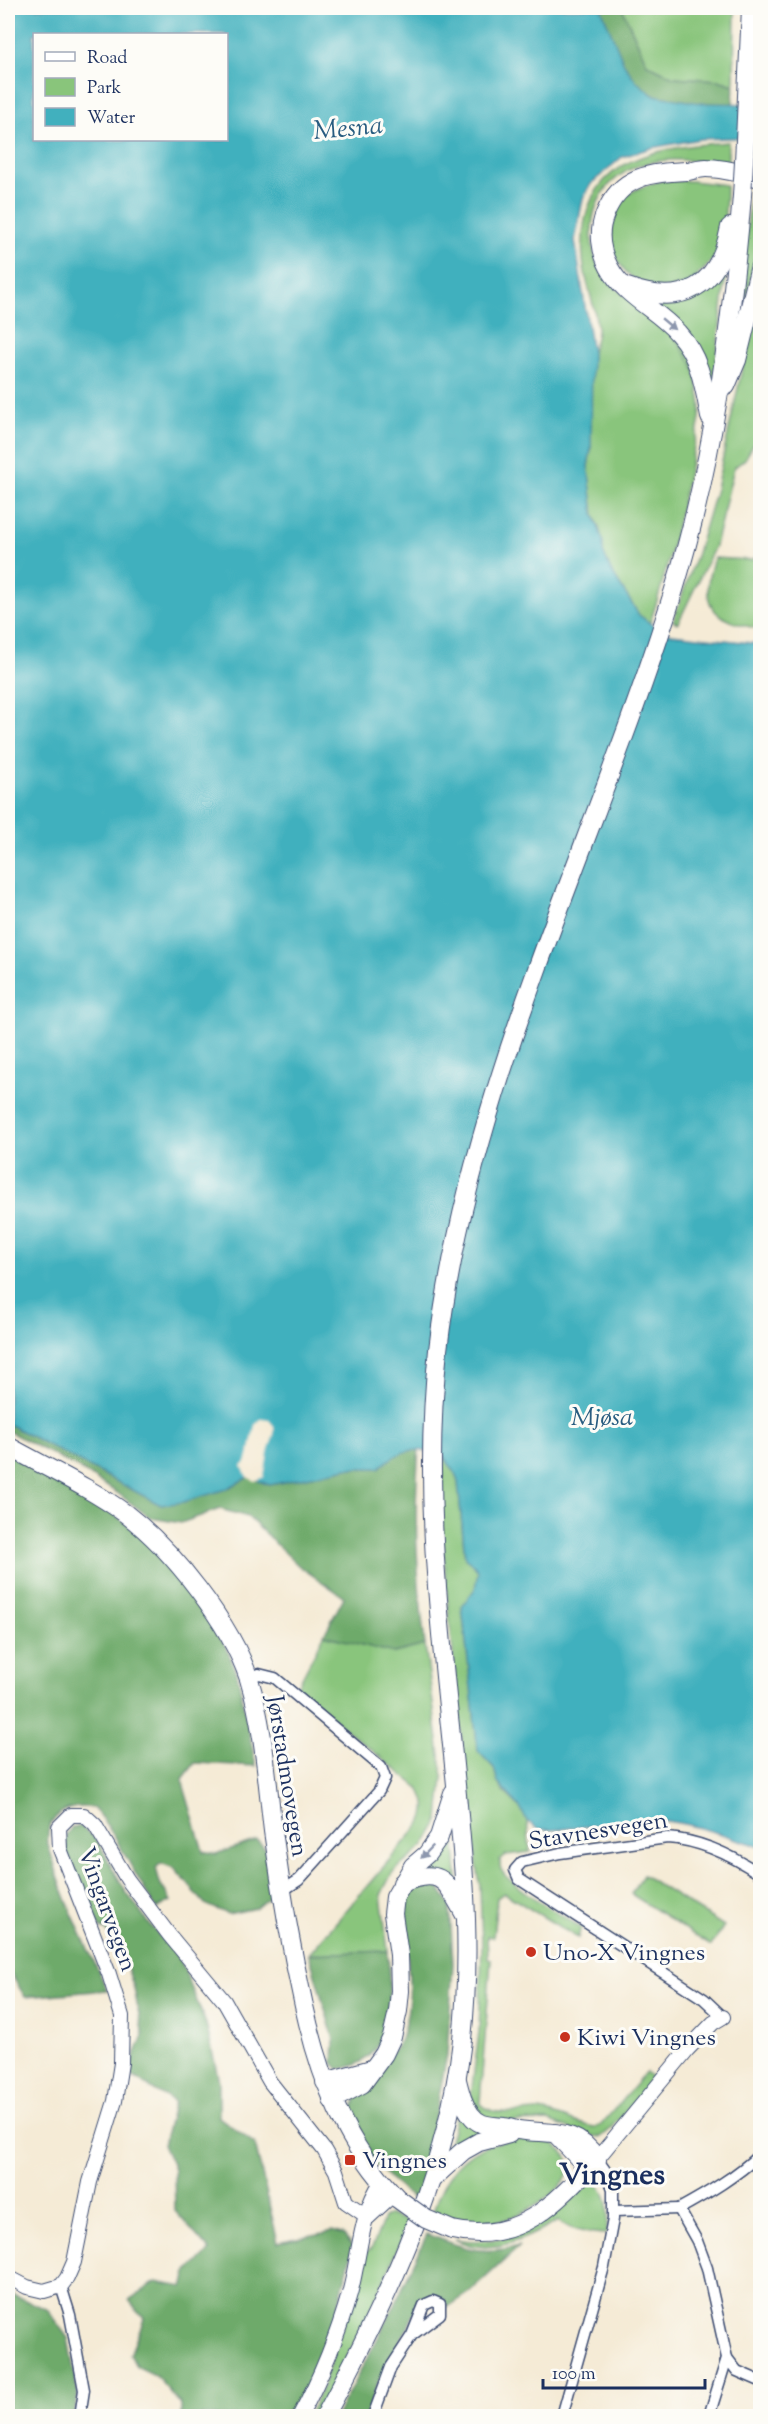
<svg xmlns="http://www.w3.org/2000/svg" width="768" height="2424" font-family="'Sorts Mill Goudy',serif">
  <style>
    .green { fill: #89c57b; stroke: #527a6c; stroke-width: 1.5 }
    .forest { fill: #6eaa6b; stroke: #446c64; stroke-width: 1.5 }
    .water { fill: #41b0be; stroke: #2e708e; stroke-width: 1.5; fill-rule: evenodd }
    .pier { fill: #f5ebd6 }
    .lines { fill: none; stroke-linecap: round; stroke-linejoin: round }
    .minor-casing { stroke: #3c4b70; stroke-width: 13 }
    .tertiary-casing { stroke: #3c4b70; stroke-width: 16 }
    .secondary-casing { stroke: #3c4b70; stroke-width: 17 }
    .primary-casing { stroke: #3c4b70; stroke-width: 20 }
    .trunk-casing { stroke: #3c4b70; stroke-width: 20 }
    .minor { stroke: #fff; stroke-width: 10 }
    .tertiary { stroke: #fff; stroke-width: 14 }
    .secondary { stroke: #fff; stroke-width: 15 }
    .primary { stroke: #fff; stroke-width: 18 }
    .trunk { stroke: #fff; stroke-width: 18 }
    .primary-bridge-casing { stroke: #3c4b70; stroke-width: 20; stroke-linecap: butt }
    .trunk-bridge-casing { stroke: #3c4b70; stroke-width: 20; stroke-linecap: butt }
    .primary-bridge { stroke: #fff; stroke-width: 18 }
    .trunk-bridge { stroke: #fff; stroke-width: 18 }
    .oneway { fill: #8d97ae }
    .poi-dot { fill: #c8321e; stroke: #fdfcf7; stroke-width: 2 }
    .labels { text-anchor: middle; stroke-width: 6; stroke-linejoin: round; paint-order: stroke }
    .street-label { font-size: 24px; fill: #1b2f5e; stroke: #fdfcf7 }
    .poi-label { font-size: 24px; fill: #1b2f5e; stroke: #fdfcf7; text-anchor: start }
    .water-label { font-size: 26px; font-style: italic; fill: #285c80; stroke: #fdfcf7 }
    .district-label { font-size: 30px; font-weight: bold; fill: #1b2f5e; stroke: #fdfcf7 }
  </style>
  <rect width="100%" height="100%" fill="#fdfcf7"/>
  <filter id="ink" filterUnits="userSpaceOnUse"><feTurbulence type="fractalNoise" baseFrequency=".0167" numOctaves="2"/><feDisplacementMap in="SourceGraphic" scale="12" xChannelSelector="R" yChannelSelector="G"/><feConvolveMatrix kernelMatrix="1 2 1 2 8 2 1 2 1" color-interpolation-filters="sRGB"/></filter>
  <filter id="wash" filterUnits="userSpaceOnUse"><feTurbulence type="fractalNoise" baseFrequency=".008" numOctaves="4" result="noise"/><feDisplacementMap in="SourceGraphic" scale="24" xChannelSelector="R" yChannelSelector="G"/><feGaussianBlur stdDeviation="1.35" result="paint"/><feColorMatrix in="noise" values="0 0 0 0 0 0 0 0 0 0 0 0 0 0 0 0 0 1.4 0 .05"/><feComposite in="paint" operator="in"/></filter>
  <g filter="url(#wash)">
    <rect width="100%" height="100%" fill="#f5ebd6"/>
    <g class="green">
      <polygon points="622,8 735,8 734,85 718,80 673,77 647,64"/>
      <path d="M 728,142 L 728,166 C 687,159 641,151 609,185 C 598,198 592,214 592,231 C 590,282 624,291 658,320 C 669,329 682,346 690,358 C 696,369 698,386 700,398 C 703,413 697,432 694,447 C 682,506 669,566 650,623 L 639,615 L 611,571 L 603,552 L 599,527 L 594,514 L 588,467 L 591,449 C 590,418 589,385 592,354 C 593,345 598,336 597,327 C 595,304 585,283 583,260 C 575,161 647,148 728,142 Z"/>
      <path d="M 665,180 L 692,181 L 726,185 C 726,208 725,233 717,254 C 714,260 707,266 702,271 C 665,312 599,275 614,220 C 616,212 620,202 626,196 C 637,187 652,183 665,180 Z"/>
      <polygon points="751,192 760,195 760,252 755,262 733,351"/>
      <polygon points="722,267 726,269 726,275 712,393 649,300"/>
      <polygon points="760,286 760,419 757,439 745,459 734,468 715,546 678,623 673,621 697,553 716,489"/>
      <path d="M 760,554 L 760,629 C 714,620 697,608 714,558 L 751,560 Z"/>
      <path d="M 442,1454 L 454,1471 L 458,1482 L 465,1558 L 470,1560 L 478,1571 L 475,1589 L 462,1607 L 478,1751 L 494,1768 L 498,1783 L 504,1792 L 519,1806 L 527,1821 L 530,1852 L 506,1855 L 500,1860 C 500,1862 500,1868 501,1869 C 507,1885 564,1917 581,1927 L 578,1938 L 504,1893 L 497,1898 L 493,1937 L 487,1936 L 488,1958 L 491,1960 L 480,2102 C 489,2118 522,2111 538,2111 C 557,2112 581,2127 597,2127 L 601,2125 L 646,2072 L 653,2079 L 612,2128 L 601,2137 L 585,2135 L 548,2121 L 507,2122 L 483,2118 L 472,2100 L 471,2095 L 479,2032 L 482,1945 L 480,1887 L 467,1791 L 446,1585 L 441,1514 Z"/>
      <path d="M 324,1635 L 394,1653 L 425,1645 L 443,1777 L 439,1820 L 424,1846 L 392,1873 L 381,1895 L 388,1951 L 309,1954 L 421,1823 C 428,1809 426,1801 419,1788 L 296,1689 Z"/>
      <polygon points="453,1820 458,1888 423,1869"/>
      <polygon points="643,1875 724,1926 711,1946 631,1894"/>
      <polygon points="459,2104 486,2131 447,2154"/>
      <path d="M 521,2138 C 545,2139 552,2139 568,2158 C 578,2193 509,2222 483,2225 C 465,2226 450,2220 433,2212 C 448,2164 471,2144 521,2138 Z"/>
      <path d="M 591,2181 C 613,2191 609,2214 606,2234 C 589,2233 573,2232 558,2221 C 528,2238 489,2258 455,2239 C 511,2249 554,2220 591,2181 Z"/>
      <polygon points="390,2215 409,2222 373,2306 317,2416 308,2416 323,2386 366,2252 372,2248 384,2218"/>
    </g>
    <g class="forest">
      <path d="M 601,8 L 622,8 L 647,64 L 673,77 L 718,80 L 734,85 L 733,104 C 710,103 673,105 653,95 C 622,79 613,37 601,8 Z"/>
      <path d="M 8,1424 L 161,1505 L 226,1489 L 252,1475 L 259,1481 L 270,1485 L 347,1468 L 379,1468 L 395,1453 L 419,1449 C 413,1514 417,1580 425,1645 L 394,1653 L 324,1635 L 344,1597 L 299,1566 L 248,1517 L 220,1509 L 181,1523 L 151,1518 L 116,1492 L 76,1467 L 8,1431 Z"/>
      <path d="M 8,1454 L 93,1498 L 150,1542 L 187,1588 L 226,1647 L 237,1673 L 256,1766 L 195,1763 L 182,1780 L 203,1851 L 216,1854 L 257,1840 L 268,1851 L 275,1892 L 256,1908 L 228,1914 L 205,1904 L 174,1868 L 161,1863 L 156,1868 L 160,1883 L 171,1901 L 157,1909 C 134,1877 119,1836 93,1808 C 69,1804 45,1814 48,1843 C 49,1851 53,1858 55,1866 C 67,1909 89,1949 107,1990 L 25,1997 L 8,1969 Z"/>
      <path d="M 80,1826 L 97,1840 L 126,1892 L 151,1926 L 180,1959 L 206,2024 L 219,2081 L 219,2117 L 255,2144 L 278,2242 L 333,2231 L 344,2235 L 353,2246 C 340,2302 324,2368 292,2416 L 181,2416 L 181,2405 L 155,2375 L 138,2367 L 130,2355 L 144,2319 L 129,2300 L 156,2282 L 183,2287 L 187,2273 L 210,2251 L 175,2211 L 174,2169 L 163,2145 L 174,2102 L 132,2076 L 132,2062 L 143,2036 L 134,1988 L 117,1938 L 98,1926 L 66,1851 L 66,1835 L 72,1827 Z"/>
      <path d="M 434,1880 L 450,1905 L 453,1964 L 447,2055 L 421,2188 L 416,2201 C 392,2183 357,2150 352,2119 C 347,2096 391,2060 401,2038 C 403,2033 404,2026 406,2020 C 411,1998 409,1974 407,1952 C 405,1931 398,1907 409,1889 Z"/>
      <path d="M 388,1951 C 390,1994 396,2063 339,2069 L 333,2063 L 334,2040 L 309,1954 Z"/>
      <path d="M 427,2234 C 463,2248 480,2256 520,2246 L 469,2293 L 448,2307 L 443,2299 L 431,2295 L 418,2303 L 409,2325 L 380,2378 L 365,2416 L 336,2416 L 389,2317 Z"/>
      <polygon points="8,2293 47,2309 68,2338 78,2395 74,2416 8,2416 8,2394 12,2384 8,2365"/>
    </g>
    <path class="water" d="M 8,8 L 601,8 L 624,64 L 636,81 L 653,95 L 700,103 L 760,104 L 760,137 L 700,139 L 651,148 L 622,157 L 591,184 L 583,198 L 575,240 L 592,353 L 591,449 L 588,466 L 594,514 L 603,541 L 603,552 L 611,571 L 639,615 L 654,626 L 672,634 L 760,644 L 760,1846 C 723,1836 687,1820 648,1820 C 615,1821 583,1828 550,1830 L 538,1829 L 527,1821 L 519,1806 L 498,1783 L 494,1768 L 478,1751 L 462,1606 L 475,1589 L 478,1571 L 470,1560 L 465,1558 L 458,1482 L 454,1471 L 442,1454 C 413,1447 402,1448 379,1468 L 347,1468 L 270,1485 L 259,1481 L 252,1475 L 226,1489 L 184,1502 L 161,1505 L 8,1424 ZM 34,34 L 226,34 L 226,140 L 34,140 Z"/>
    <polygon class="pier" points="261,1419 269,1420 274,1426 274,1434 268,1453 264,1477 255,1481 247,1477 242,1466 246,1463 250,1450 255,1425"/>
  </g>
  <g filter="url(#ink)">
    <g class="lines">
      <g class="minor-casing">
        <g id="minor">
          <polyline points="248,1678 259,1674 275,1678 381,1767 385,1778 379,1791 299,1880 282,1891"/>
          <path d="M 723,2017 L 704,1999 L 519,1879 L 515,1870 L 522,1862 L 560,1853 L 667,1838 C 700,1840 733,1856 760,1874"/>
          <polyline points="614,2211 679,2209"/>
          <polyline points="61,2286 70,2315 84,2390 80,2416"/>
          <polyline points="727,2358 737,2371 760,2381"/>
          <polyline points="373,2416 391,2367 412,2335 424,2305 433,2301 440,2304 440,2314 412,2335"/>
          <polyline points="562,2416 604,2267 613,2219 613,2189 607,2173 597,2159"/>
          <path d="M 709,2416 L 727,2358 L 707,2268 L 697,2241 L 679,2209 C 708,2193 737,2176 760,2154"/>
        </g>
      </g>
      <g class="tertiary-casing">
        <g id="tertiary">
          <polyline points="597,2159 687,2050 713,2023 723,2017"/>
          <polyline points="8,2277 27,2287 44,2291 61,2286 67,2278 74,2262 90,2182 115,2101 121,2063 122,2016 109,1974 60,1849 59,1827 71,1815 84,1815 95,1825 127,1879 170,1936 224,2001 270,2082 324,2150 336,2171 346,2202 368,2217"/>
        </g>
      </g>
      <g class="secondary-casing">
        <g id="secondary">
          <polyline points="368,2217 393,2194"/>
          <path d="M 300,2416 C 321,2377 338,2335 350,2292 C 360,2256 360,2213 382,2182"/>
        </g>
      </g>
      <g class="primary-casing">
        <g id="primary">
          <path d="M 8,1446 C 47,1468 89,1487 126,1514 C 172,1549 231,1624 249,1679 C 264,1728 267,1781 273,1831 C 281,1890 291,1948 304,2006 C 320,2078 345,2145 398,2199"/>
          <path d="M 452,2230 C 518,2245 556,2203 597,2159"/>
        </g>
      </g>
      <g class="trunk-casing">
        <g id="trunk">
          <polyline points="744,162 751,8"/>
          <path d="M 627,287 C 684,308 719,286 730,227"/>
          <polyline points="726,386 737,360 760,266"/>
          <path d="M 710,417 C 704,386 700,357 678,333 C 657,309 625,297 609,267 C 600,250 598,231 605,214 C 621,174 652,173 688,171 C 694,170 700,168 706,168 C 724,168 744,174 760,178"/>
          <path d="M 402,1883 C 443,1866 446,1882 465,1915"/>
          <path d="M 457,2080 C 460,2092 463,2105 471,2115 C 480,2127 490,2125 504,2127 C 509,2127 513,2130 518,2130 C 550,2135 576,2126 597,2159"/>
          <polyline points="325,2082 372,2069"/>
          <polyline points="332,2100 362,2084 384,2054 392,2037 398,2011 400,1991 399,1955 393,1914 395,1897 413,1866 427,1854 439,1837 453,1793"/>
          <polyline points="555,2133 588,2168"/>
          <polyline points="432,2179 463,2151 479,2142 509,2134"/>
          <path d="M 325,2416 C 385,2304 440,2190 459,2063 C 473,1967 465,1871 455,1775 C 441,1634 422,1493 438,1350 C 469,1085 595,845 673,593 C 713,464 731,329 742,196"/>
        </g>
      </g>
      <use href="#minor" class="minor"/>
      <use href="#tertiary" class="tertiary"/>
      <use href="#secondary" class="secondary"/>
      <use href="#primary" class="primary"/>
      <use href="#trunk" class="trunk"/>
      <g class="primary-bridge-casing">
        <polyline id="primary-bridge" points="398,2199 426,2219 452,2230"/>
      </g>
      <g class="trunk-bridge-casing">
        <polyline id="trunk-bridge" points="742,196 744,162"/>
      </g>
      <use href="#primary-bridge" class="primary-bridge"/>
      <use href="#trunk-bridge" class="trunk-bridge"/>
    </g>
    <defs><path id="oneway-solid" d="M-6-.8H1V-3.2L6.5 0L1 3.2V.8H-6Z" transform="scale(1.5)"/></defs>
    <g class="oneway">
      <use href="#oneway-solid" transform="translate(668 324) rotate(40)"/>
      <use href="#oneway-solid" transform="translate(427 1852) rotate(134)"/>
    </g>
  </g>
  <g class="poi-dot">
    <circle cx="531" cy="1952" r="6"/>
    <circle cx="565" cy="2037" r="6"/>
    <rect x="344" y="2154" width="12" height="12" rx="3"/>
  </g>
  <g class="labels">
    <g class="street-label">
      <text transform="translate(288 1776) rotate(81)" y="8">Jørstadmovegen</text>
      <text transform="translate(598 1830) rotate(-9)" y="8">Stavnesvegen</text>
      <text transform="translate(108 1909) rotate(70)" y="8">Vingarvegen</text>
    </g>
    <g class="poi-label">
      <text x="543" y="1960">Uno-X Vingnes</text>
      <text x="577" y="2045">Kiwi Vingnes</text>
      <text x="362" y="2168">Vingnes</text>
    </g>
    <g class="water-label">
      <text transform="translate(348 127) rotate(-5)" y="9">Mesna</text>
      <text x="602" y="1425">Mjøsa</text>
    </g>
    <g class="district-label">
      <text x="612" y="2184">Vingnes</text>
    </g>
  </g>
  <rect width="768" height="2424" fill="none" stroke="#fdfcf7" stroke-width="30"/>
  <rect x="33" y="33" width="195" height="108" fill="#fdfcf7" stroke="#a3aaba" stroke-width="1.5"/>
  <rect x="45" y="52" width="30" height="9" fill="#ffffff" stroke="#a3aaba" stroke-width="1.5"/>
  <text x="87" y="63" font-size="18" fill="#1b2f5e">Road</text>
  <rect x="45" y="78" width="30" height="18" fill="#89c57b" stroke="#a3aaba" stroke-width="1.5"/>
  <text x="87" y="93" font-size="18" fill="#1b2f5e">Park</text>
  <rect x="45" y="108" width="30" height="18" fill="#41b0be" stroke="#a3aaba" stroke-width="1.5"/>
  <text x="87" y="123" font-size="18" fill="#1b2f5e">Water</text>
  <path d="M543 2379v9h162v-9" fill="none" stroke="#1b2f5e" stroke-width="3"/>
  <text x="552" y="2379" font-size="18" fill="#1b2f5e" stroke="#fdfcf7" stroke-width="4.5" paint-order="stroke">100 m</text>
</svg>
